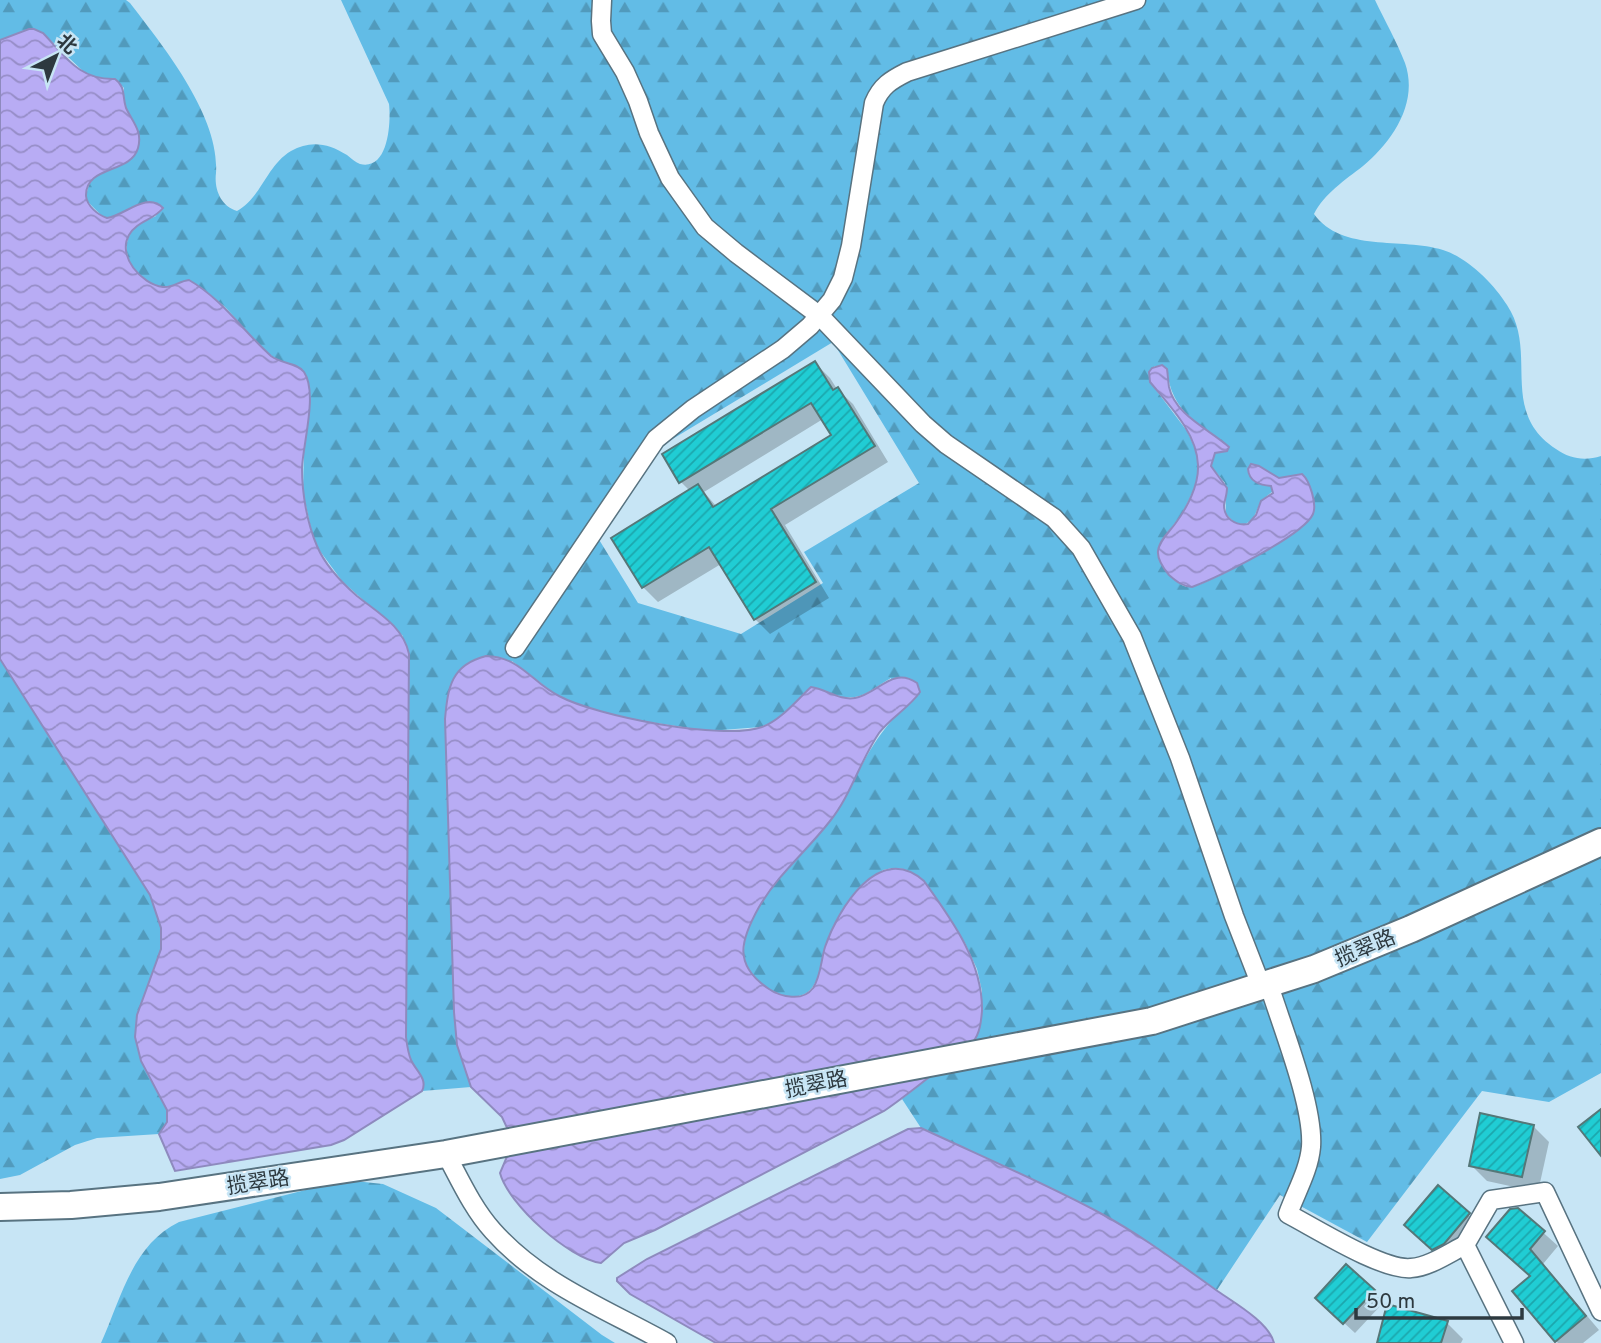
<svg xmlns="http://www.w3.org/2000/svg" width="1601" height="1343" font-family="Overpass,'Noto Sans SC',sans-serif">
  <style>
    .forest { fill: url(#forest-firs); fill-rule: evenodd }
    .water { fill: url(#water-waves); stroke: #8e8abe; stroke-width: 2 }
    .shadow { fill: #0003; fill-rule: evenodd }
    .building { fill: url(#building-hatch); stroke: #557778; stroke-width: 2 }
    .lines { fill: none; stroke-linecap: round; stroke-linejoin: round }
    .street-casing { stroke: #587381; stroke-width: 21 }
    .secondary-casing { stroke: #587381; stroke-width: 30 }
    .street { stroke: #fff; stroke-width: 18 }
    .secondary { stroke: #fff; stroke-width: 26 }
    .labels { text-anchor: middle; stroke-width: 5; stroke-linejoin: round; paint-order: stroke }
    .street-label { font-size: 21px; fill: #2d393f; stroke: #c7e5f5 }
  </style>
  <defs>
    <pattern id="forest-firs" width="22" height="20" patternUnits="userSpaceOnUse" patternTransform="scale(1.75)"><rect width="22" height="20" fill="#62bce6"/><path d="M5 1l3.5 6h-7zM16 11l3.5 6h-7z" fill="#519abc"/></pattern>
    <pattern id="water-waves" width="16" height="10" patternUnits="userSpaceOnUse" patternTransform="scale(1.75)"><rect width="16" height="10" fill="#b8acf4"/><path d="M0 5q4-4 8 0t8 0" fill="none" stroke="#968dc7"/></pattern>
    <pattern id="building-hatch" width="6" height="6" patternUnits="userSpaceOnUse" patternTransform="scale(1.75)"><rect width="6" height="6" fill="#20cdd4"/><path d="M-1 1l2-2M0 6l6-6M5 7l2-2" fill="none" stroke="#1ca7ad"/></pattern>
  </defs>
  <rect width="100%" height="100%" fill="#c7e5f5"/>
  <g class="forest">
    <path d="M 0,0 L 126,0 L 130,3 C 163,46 220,116 216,173 C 214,188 220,206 237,211 C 262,197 266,166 291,151 C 310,140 328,143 347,155 C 351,158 355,162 360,164 C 389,171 391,121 389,104 L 341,0 L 1375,0 C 1385,21 1397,42 1405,63 C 1419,103 1392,142 1363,166 C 1345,180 1324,194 1314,214 C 1342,253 1402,237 1443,250 C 1468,258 1493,283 1507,305 C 1539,353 1498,411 1556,449 C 1570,459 1585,461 1601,456 L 1601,1073 L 1549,1102 L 1482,1091 L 1367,1242 L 1280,1195 L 1217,1290 L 1149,1243 L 1102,1214 L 1034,1180 L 921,1128 L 902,1099 L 973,1042 L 980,1028 L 982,991 L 977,969 L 965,943 L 939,902 L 904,869 L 892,868 L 883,870 C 869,885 846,904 836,921 C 825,940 824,976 810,990 C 802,998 789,998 780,994 C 708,969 761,897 792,861 C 805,847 821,834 832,818 C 855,784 867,745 897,715 L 891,678 C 870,690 860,703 835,695 L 761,727 L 709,731 L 610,716 L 559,697 L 512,661 L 445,719 L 454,1012 L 457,1045 L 471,1087 L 422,1091 C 428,1079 416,1071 411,1060 C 408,1053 407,1045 406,1038 L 403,636 L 342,581 L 317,547 L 312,533 L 303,492 L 304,449 L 289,363 C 266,362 241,322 224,306 C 213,297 201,286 189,280 C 179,281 173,288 163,287 C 138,283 115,252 133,230 C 138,223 148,220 156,216 L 159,204 C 138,199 126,216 107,218 L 102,216 L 87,201 C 84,164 125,175 138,148 L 123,97 L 124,88 L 115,79 L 96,79 L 87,75 L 43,33 L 28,29 L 0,40 ZM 833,342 L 919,483 L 804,552 L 823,583 L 741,634 L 638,603 L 598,538 L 656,449 ZM 1155,366 L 1168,373 C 1169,396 1185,416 1203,429 C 1214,436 1221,439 1227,451 L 1215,453 L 1211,466 L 1225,483 L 1226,514 L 1235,523 L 1244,525 L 1253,519 L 1261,501 L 1273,491 L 1271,486 L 1258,484 L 1273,477 L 1284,479 L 1302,474 C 1313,484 1317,508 1308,519 C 1297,534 1208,586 1190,587 C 1178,587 1168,573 1161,564 L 1166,534 L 1181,516 L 1193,491 L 1198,478 L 1199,467 L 1198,455 L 1187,431 L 1150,382 L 1149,372 Z"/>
    <polygon points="0,659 150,895 161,928 161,949 137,1015 158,1092 167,1110 167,1122 159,1134 97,1138 75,1145 20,1175 0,1179"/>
    <path d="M 345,1180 L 383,1184 L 436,1208 L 602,1335 L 615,1343 L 101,1343 C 121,1299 132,1245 179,1222 Z"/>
  </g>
  <g class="water">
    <path d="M 29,29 L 34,29 L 43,33 C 66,57 79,80 115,79 C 126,87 122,96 126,108 C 132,121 143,131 138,148 C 131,174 85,165 86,196 C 87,206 98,215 107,218 C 124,216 147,191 163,208 C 154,220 137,221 129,235 C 117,256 141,284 163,287 C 173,288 179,281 189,280 C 222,299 243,331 271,356 C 281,364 296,362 304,372 C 318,393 303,443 302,468 C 302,493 307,523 317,546 C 325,565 341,582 357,596 C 378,613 403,626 409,654 L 406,1037 C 407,1045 408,1053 411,1060 C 416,1071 428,1079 422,1091 L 344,1140 L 331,1145 L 175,1171 L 159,1134 L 167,1122 L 167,1110 L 141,1061 L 135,1037 L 137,1015 L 161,949 L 161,928 L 150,895 L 0,659 L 0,40 Z"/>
    <path d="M 1162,365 L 1167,369 C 1168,375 1168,381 1169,387 C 1175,415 1209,429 1229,447 L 1227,451 L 1215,453 L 1211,466 L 1227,488 C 1227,494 1225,499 1224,505 C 1224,519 1236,526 1248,524 L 1256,515 L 1261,501 L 1273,493 L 1271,486 C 1260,485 1249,482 1248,469 L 1251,464 L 1259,466 L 1279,478 L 1302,474 C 1310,481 1317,504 1313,514 C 1303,536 1216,578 1192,587 C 1182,586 1177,582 1169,575 C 1164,569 1157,560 1158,551 C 1159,541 1169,532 1175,524 C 1187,508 1199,485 1198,465 C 1197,433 1169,405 1150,382 L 1149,372 L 1152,368 Z"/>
    <path d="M 486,656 C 521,657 531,682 559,696 C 596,716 723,741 762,727 C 780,721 797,700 811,687 C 826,689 840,701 855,698 C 878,694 892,666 917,683 L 920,692 C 909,708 890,718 879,733 C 860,761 851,795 830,821 C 806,852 779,873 759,907 C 740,941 733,965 769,989 C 781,997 803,1002 813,988 C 821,976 821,960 825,947 C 838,909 879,841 924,881 C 952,920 983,962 982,1011 C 981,1022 980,1033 973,1042 C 967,1050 956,1056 948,1062 C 927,1079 906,1096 884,1111 L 655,1230 L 624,1243 L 601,1263 C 569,1259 508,1204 500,1173 L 511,1147 L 509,1132 L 502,1117 L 471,1087 L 457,1045 L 454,1012 L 445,719 C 448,687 451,665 486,656 Z"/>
    <path d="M 921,1128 C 981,1156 1042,1182 1100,1213 C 1141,1235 1178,1263 1216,1290 C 1233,1302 1269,1322 1274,1343 L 716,1343 L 630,1294 L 617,1281 L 617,1278 L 647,1259 L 908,1129 Z"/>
  </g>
  <g class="shadow">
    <path d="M 815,363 L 830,378 L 837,389 L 853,404 L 888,462 L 785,525 L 829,598 L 770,634 L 755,619 L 721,564 L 658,602 L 643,587 L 690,491 L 681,482 L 664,455 ZM 823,419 L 833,435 L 716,506 L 704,492 Z"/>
    <polygon points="1533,1126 1549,1142 1538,1192 1487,1181 1471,1165"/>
    <polygon points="1438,1188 1485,1230 1460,1259 1450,1264 1422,1241"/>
    <polygon points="1517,1209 1558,1246 1543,1264 1599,1330 1583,1343 1558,1343 1556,1341 1532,1277"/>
    <polygon points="1373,1292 1384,1302 1355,1333 1328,1308"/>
    <polygon points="1447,1323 1463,1339 1461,1343 1378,1343"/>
  </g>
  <g class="building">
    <polygon points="815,361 833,390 838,387 875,446 771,509 816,582 754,620 709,547 642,588 611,538 698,484 713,507 831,435 811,403 679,483 662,454"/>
    <polygon points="1601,1109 1601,1156 1578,1127"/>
    <polygon points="1480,1113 1534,1125 1522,1177 1469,1166"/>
    <polygon points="1438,1185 1470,1213 1444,1244 1432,1250 1404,1225"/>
    <polygon points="1518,1208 1545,1231 1530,1249 1586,1316 1555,1342 1512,1291 1530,1276 1486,1237 1510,1209"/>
    <polygon points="1346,1264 1375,1290 1343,1324 1315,1298"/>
    <polygon points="1387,1304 1448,1321 1441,1343 1377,1343"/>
  </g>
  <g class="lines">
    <g class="street-casing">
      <g id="street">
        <polyline points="602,0 601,21 602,34 625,72 638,101 649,133 670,178 705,227 736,253 820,316 923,424 946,444 1054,518 1081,548 1132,637 1180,758 1234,916 1262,988"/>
        <path d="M 515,648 L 656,439 L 693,409 L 783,349 L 810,326 L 832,300 L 843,278 L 851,246 L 874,103 C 881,86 891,80 907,72 L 1136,0"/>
        <path d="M 1269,985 C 1282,1027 1314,1106 1311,1147 C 1309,1170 1296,1192 1288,1214 C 1315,1228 1383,1271 1411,1268 C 1429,1267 1449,1253 1465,1245 L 1514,1343"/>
        <path d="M 446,1154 C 460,1180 473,1209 493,1231 C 540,1284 606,1309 667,1343"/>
        <polyline points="1465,1245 1491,1200 1545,1192 1601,1311"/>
      </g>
    </g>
    <g class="secondary-casing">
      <polyline id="secondary" points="0,1207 71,1205 159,1197 446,1154 1152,1021 1314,969 1411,929 1601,842"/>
    </g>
    <use href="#street" class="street"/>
    <use href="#secondary" class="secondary"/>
  </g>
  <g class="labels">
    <g class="street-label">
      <text transform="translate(1365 948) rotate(-23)" y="7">揽翠路</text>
      <text transform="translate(816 1084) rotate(-11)" y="7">揽翠路</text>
      <text transform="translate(258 1182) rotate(-9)" y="7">揽翠路</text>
    </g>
  </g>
  <g transform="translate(56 56) rotate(42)" stroke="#c7e5f5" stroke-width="5" paint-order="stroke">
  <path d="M0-5L12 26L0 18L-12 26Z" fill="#2d393f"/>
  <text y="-10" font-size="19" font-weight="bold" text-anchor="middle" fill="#2d393f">北</text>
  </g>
  <path d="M1356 1308v10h166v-10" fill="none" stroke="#2d393f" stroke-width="3.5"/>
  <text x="1366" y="1308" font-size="21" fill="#2d393f" stroke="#c7e5f5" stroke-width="5" paint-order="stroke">50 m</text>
</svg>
